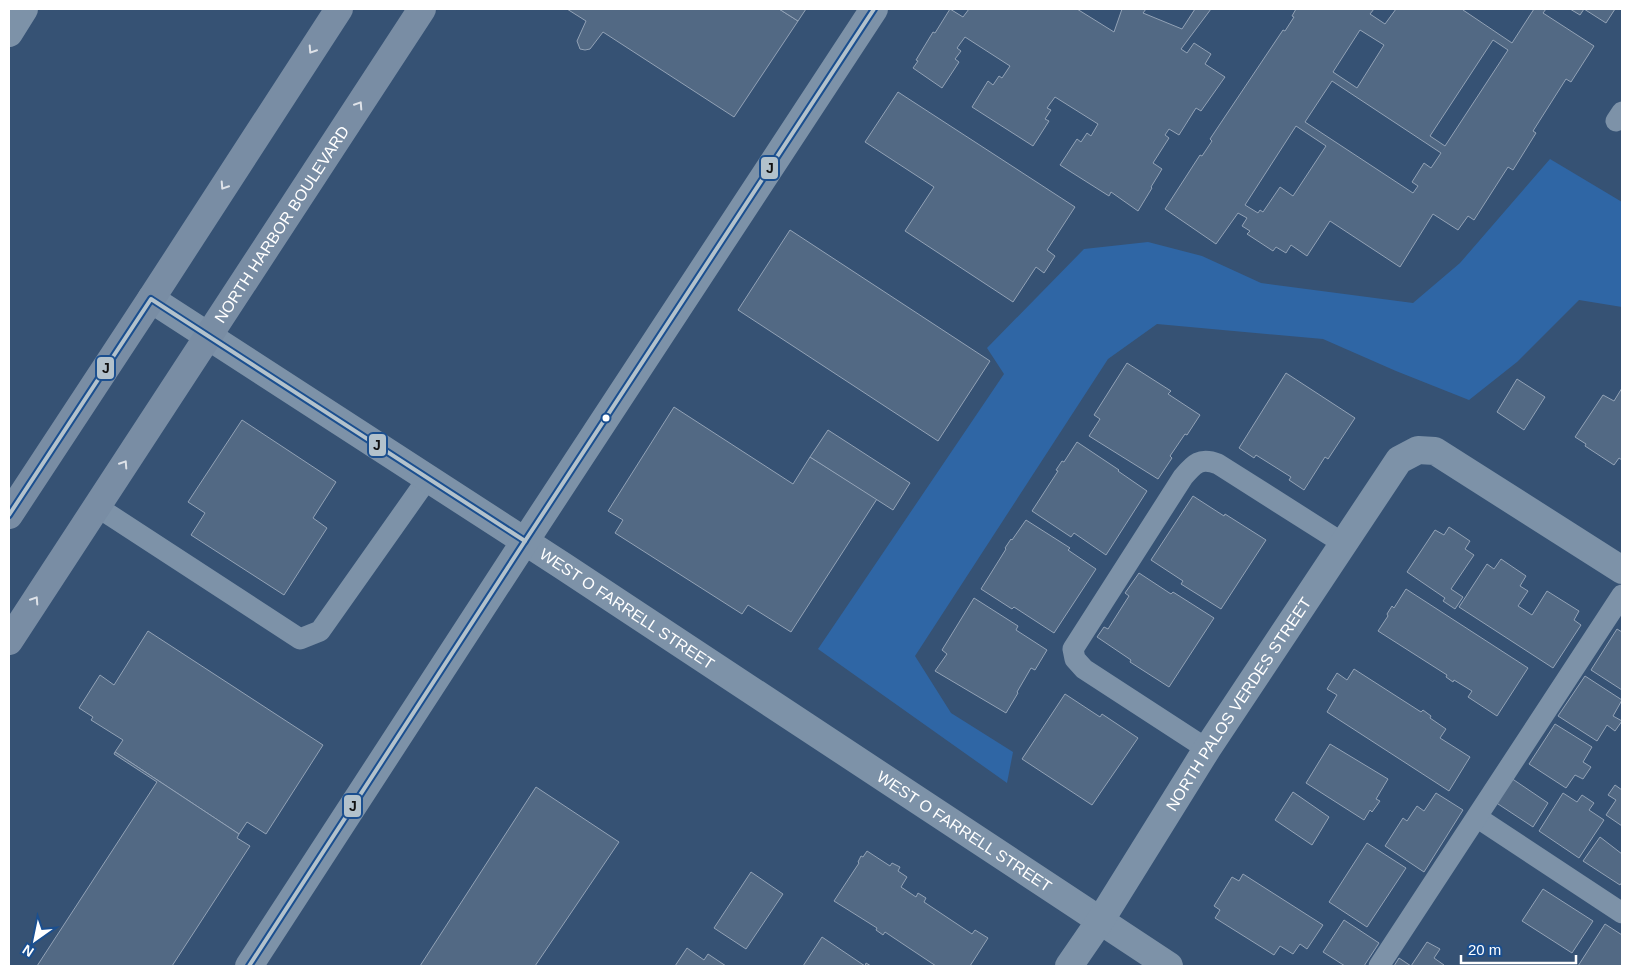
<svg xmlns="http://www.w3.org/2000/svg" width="1631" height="975" font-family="Helvetica,sans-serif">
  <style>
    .green { fill: #2f66a5 }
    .building { fill: #526984; stroke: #92a2b6; fill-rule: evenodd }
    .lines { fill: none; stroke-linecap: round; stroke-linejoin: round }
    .service { stroke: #7d92a8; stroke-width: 21 }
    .minor { stroke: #7d92a8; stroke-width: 28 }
    .secondary { stroke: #798da4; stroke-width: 28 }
    .bus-1-casing { stroke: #1b4f8f; stroke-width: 8 }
    .bus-1 { stroke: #b3c2cc; stroke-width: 4 }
    .oneway { stroke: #dee2e8 }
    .bus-dot { fill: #fff; stroke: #1b4f8f; stroke-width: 2 }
    .labels { text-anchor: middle; stroke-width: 4.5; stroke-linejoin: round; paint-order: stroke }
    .street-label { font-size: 16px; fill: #fff; stroke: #1b4f8f }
    .line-badge { stroke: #1b4f8f; stroke-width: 2 }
    .pale-badge-label { font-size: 14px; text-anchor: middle; font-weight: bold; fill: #111 }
  </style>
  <rect width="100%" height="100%" fill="#365274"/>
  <polygon class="green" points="1550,159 1622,202 1622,307 1579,300 1517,362 1469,400 1396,371 1323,339 1157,324 1108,359 915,656 951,713 1013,752 1007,783 818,649 1004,374 987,348 1084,249 1148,242 1202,256 1261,283 1413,303 1460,263"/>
  <g class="building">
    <polygon points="567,9 779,9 798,21 734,117 603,32 590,49 585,50 580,49 577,41 586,21"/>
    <polygon points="779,9 806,9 798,21"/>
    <polygon points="950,9 963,17 969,9 1077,9 1114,32 1122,9 1146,9 1143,13 1182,29 1195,9 1211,9 1181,49 1187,53 1194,43 1211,54 1205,64 1225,77 1201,111 1196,108 1179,135 1169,129 1165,135 1169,138 1153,163 1162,169 1151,187 1152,188 1138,211 1111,192 1109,196 1060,165 1077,139 1081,142 1087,133 1091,136 1098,124 1055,97 1047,108 1051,110 1045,119 1049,121 1033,146 972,107 988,81 993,85 999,76 1002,78 1010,66 965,37 957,48 961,51 955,59 959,62 942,88 913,68 918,61 916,60 933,32 935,33"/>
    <path d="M 1296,9 L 1374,9 L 1370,14 L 1385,24 L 1396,9 L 1463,9 L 1463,10 L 1512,43 L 1534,9 L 1546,9 L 1543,13 L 1594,46 L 1571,82 L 1566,79 L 1533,131 L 1536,133 L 1513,170 L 1508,167 L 1474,220 L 1468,216 L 1458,230 L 1433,214 L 1400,267 L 1330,221 L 1307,256 L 1291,245 L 1286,253 L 1276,247 L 1273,251 L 1247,234 L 1250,231 L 1242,226 L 1247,218 L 1238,213 L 1216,244 L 1165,209 L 1200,155 L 1202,156 L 1212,141 L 1210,139 L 1283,30 L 1285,31 L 1294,17 L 1292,16 ZM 1360,30 L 1384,45 L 1357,88 L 1333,72 ZM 1493,40 L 1508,50 L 1445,146 L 1430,136 ZM 1332,81 L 1441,153 L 1431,168 L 1424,163 L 1412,182 L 1418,186 L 1413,193 L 1305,122 ZM 1296,126 L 1326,146 L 1293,196 L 1280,187 L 1263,212 L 1260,210 L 1258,213 L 1245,205 Z"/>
    <polygon points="1570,9 1584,9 1580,15"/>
    <polygon points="1584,9 1615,9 1606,23"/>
    <polygon points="898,92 1075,207 1047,250 1055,256 1044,273 1036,267 1013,302 905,231 934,187 865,142"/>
    <polygon points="790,230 990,361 938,441 738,310"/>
    <polygon points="1127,363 1171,391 1168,394 1200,415 1187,435 1185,434 1170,456 1172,458 1158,479 1089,436 1100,419 1094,415"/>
    <polygon points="1286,373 1355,418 1328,459 1325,457 1304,490 1289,480 1291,477 1256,455 1254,458 1239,448"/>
    <polygon points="1517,379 1545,397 1524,430 1497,412"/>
    <polygon points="1622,388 1622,460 1619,458 1614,465 1585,446 1586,444 1575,437 1603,395 1614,401"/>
    <polygon points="674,407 793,484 810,457 877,499 791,632 748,605 742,614 615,533 623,520 608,511"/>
    <polygon points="242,420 336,482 313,518 327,528 284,595 191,535 205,513 188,502"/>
    <polygon points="828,430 910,483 893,510 810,457"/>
    <polygon points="1077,442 1119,470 1118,471 1147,491 1106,555 1074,533 1071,537 1032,511 1058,471 1056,470 1062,461 1064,462"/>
    <polygon points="1193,496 1224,516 1225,514 1266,540 1221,609 1181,584 1183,581 1151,560"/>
    <polygon points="1026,520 1070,548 1068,550 1096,569 1054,633 1014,607 1012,609 981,589 1006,549 1005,548 1011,539 1012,540"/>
    <polygon points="1449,527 1470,541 1465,549 1474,555 1451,589 1463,597 1455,609 1443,601 1445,598 1407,572 1435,530 1444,535"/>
    <polygon points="1501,559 1526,576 1520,586 1528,591 1518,606 1532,615 1547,591 1579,611 1574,620 1581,625 1553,668 1459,607 1487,564 1494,569"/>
    <polygon points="1139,573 1171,594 1173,592 1214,618 1169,687 1130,662 1131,660 1097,637 1104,627 1108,629 1129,596 1125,593"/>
    <polygon points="1406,589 1528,668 1497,716 1468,697 1472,691 1454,680 1453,682 1446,677 1447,675 1378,631 1388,616 1387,614 1392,606 1394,608"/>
    <polygon points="974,598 1018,626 1016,630 1047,650 1035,670 1031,668 1017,692 1018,693 1006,713 935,671 947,654 942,650"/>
    <polygon points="1617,629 1622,632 1622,690 1591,670"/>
    <polygon points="148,631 323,745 266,834 247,822 239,834 115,752 123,740 91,720 93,717 79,708 100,675 114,685"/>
    <polygon points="1354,669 1421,712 1423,710 1431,716 1430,718 1446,729 1440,738 1470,757 1449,791 1327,712 1337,695 1327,689 1337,673 1347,680"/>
    <polygon points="1585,676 1622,700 1613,716 1622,721 1615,731 1607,725 1597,741 1558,716"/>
    <polygon points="1065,694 1100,717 1102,714 1138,738 1092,805 1022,759"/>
    <polygon points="1555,724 1592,747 1583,762 1591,767 1583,779 1575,775 1566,788 1529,764"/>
    <polygon points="1330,744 1388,779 1376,799 1380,801 1372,812 1370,810 1364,820 1306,783"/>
    <polygon points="115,752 239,834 237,838 250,846 172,966 37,966 157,782 114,754"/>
    <polygon points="1511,778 1548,803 1533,827 1495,802"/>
    <polygon points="1615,785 1622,790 1622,826 1606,815 1616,800 1608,795"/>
    <polygon points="536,787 619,842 535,966 420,966"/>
    <polygon points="1293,792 1329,817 1312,845 1275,820"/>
    <polygon points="1436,793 1463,810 1424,872 1385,846 1403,818 1407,821 1417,806 1424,811"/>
    <polygon points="1563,793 1577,802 1582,795 1594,803 1589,810 1604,820 1579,858 1539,831"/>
    <polygon points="1600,837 1622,854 1622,882 1620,885 1583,861"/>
    <polygon points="1367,843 1406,868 1367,927 1329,902"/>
    <polygon points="867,851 890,866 892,863 900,867 898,871 907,877 901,887 916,897 918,893 926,898 924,902 972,934 975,930 988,938 970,966 936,966 885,932 883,935 876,930 877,928 834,901 859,863 858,862 861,856 863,857"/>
    <polygon points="751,872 783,894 746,949 714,928"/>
    <polygon points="1243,874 1323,925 1307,949 1300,944 1293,954 1280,946 1274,955 1215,918 1220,910 1214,906 1232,877 1239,881"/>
    <polygon points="1543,889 1593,921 1572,953 1522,921"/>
    <polygon points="1344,920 1379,943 1364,966 1345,966 1323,952"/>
    <polygon points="1605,924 1622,935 1622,966 1578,966"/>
    <polygon points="822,937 865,966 866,963 871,966 803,966"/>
    <polygon points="1427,942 1440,949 1434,958 1444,965 1443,966 1394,966 1399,958 1411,966"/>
    <polygon points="687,948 704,960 708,954 726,966 675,966"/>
  </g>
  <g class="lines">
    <g class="service">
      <polyline points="1616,121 1622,112"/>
      <polyline points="96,506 300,639 320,631 428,478"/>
      <path d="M 1207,749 L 1084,669 L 1075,659 L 1073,649 L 1183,477 C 1194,464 1200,457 1218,464 L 1344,544"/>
      <polyline points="1478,818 1622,913"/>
      <polyline points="1379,966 1622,595"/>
    </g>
    <g class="minor">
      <polyline points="9,33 24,9"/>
      <path id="s1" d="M 151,299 L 563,566 L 1169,966"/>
      <polyline points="249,966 525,541 874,9"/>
      <path id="s2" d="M 1069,966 L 1100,921 L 1207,749 L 1399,460 L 1418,450 L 1435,451 L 1622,570"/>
    </g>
    <g class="secondary">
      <polyline points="9,515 151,299 339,9"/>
      <path id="s3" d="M 9,641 L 422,9"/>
    </g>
    <g class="bus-1-casing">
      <g id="bus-1">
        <polyline points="9,515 151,299 525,541"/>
        <polyline points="249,966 525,541 874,9"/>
      </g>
    </g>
    <use href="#bus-1" class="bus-1"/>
  </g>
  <defs><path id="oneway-chevron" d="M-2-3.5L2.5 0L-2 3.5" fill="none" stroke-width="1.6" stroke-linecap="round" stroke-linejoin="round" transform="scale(1.25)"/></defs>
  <g class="oneway">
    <use href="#oneway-chevron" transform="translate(312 50) rotate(123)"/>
    <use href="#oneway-chevron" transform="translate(359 105) rotate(-57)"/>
    <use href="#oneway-chevron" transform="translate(224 186) rotate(123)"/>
    <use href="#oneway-chevron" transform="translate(124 464) rotate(-57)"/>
    <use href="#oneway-chevron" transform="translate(35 600) rotate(-57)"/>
  </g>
  <circle class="bus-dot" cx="606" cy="418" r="4.5"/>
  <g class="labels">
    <g class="street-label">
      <text dy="6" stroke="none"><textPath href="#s3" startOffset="498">NORTH HARBOR BOULEVARD</textPath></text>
      <text dy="6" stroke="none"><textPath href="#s1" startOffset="568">WEST O FARRELL STREET</textPath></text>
      <text dy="6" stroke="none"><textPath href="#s2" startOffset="312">NORTH PALOS VERDES STREET</textPath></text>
      <text dy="6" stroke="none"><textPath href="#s1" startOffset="972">WEST O FARRELL STREET</textPath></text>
    </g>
  </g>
  <g class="line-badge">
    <rect x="760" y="156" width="19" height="24" rx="5" fill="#b3c2cc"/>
    <rect x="96" y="356" width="19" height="24" rx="5" fill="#b3c2cc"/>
    <rect x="368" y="433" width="19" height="24" rx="5" fill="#b3c2cc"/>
    <rect x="343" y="794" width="19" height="24" rx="5" fill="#b3c2cc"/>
  </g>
  <g class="pale-badge-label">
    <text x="770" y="173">J</text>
    <text x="106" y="373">J</text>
    <text x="377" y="450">J</text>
    <text x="353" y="811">J</text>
  </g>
  <rect width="1631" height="975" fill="none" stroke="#ffffff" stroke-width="20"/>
  <g transform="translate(35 940) rotate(213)" stroke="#1b4f8f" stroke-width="4" paint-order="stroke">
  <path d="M0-4L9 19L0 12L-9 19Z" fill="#ffffff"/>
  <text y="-8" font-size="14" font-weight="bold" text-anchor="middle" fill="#ffffff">N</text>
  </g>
  <path d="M1461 955v8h115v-8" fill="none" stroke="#ffffff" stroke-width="2.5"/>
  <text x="1468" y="955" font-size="15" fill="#ffffff" stroke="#1b4f8f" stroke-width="4" paint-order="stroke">20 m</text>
</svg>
